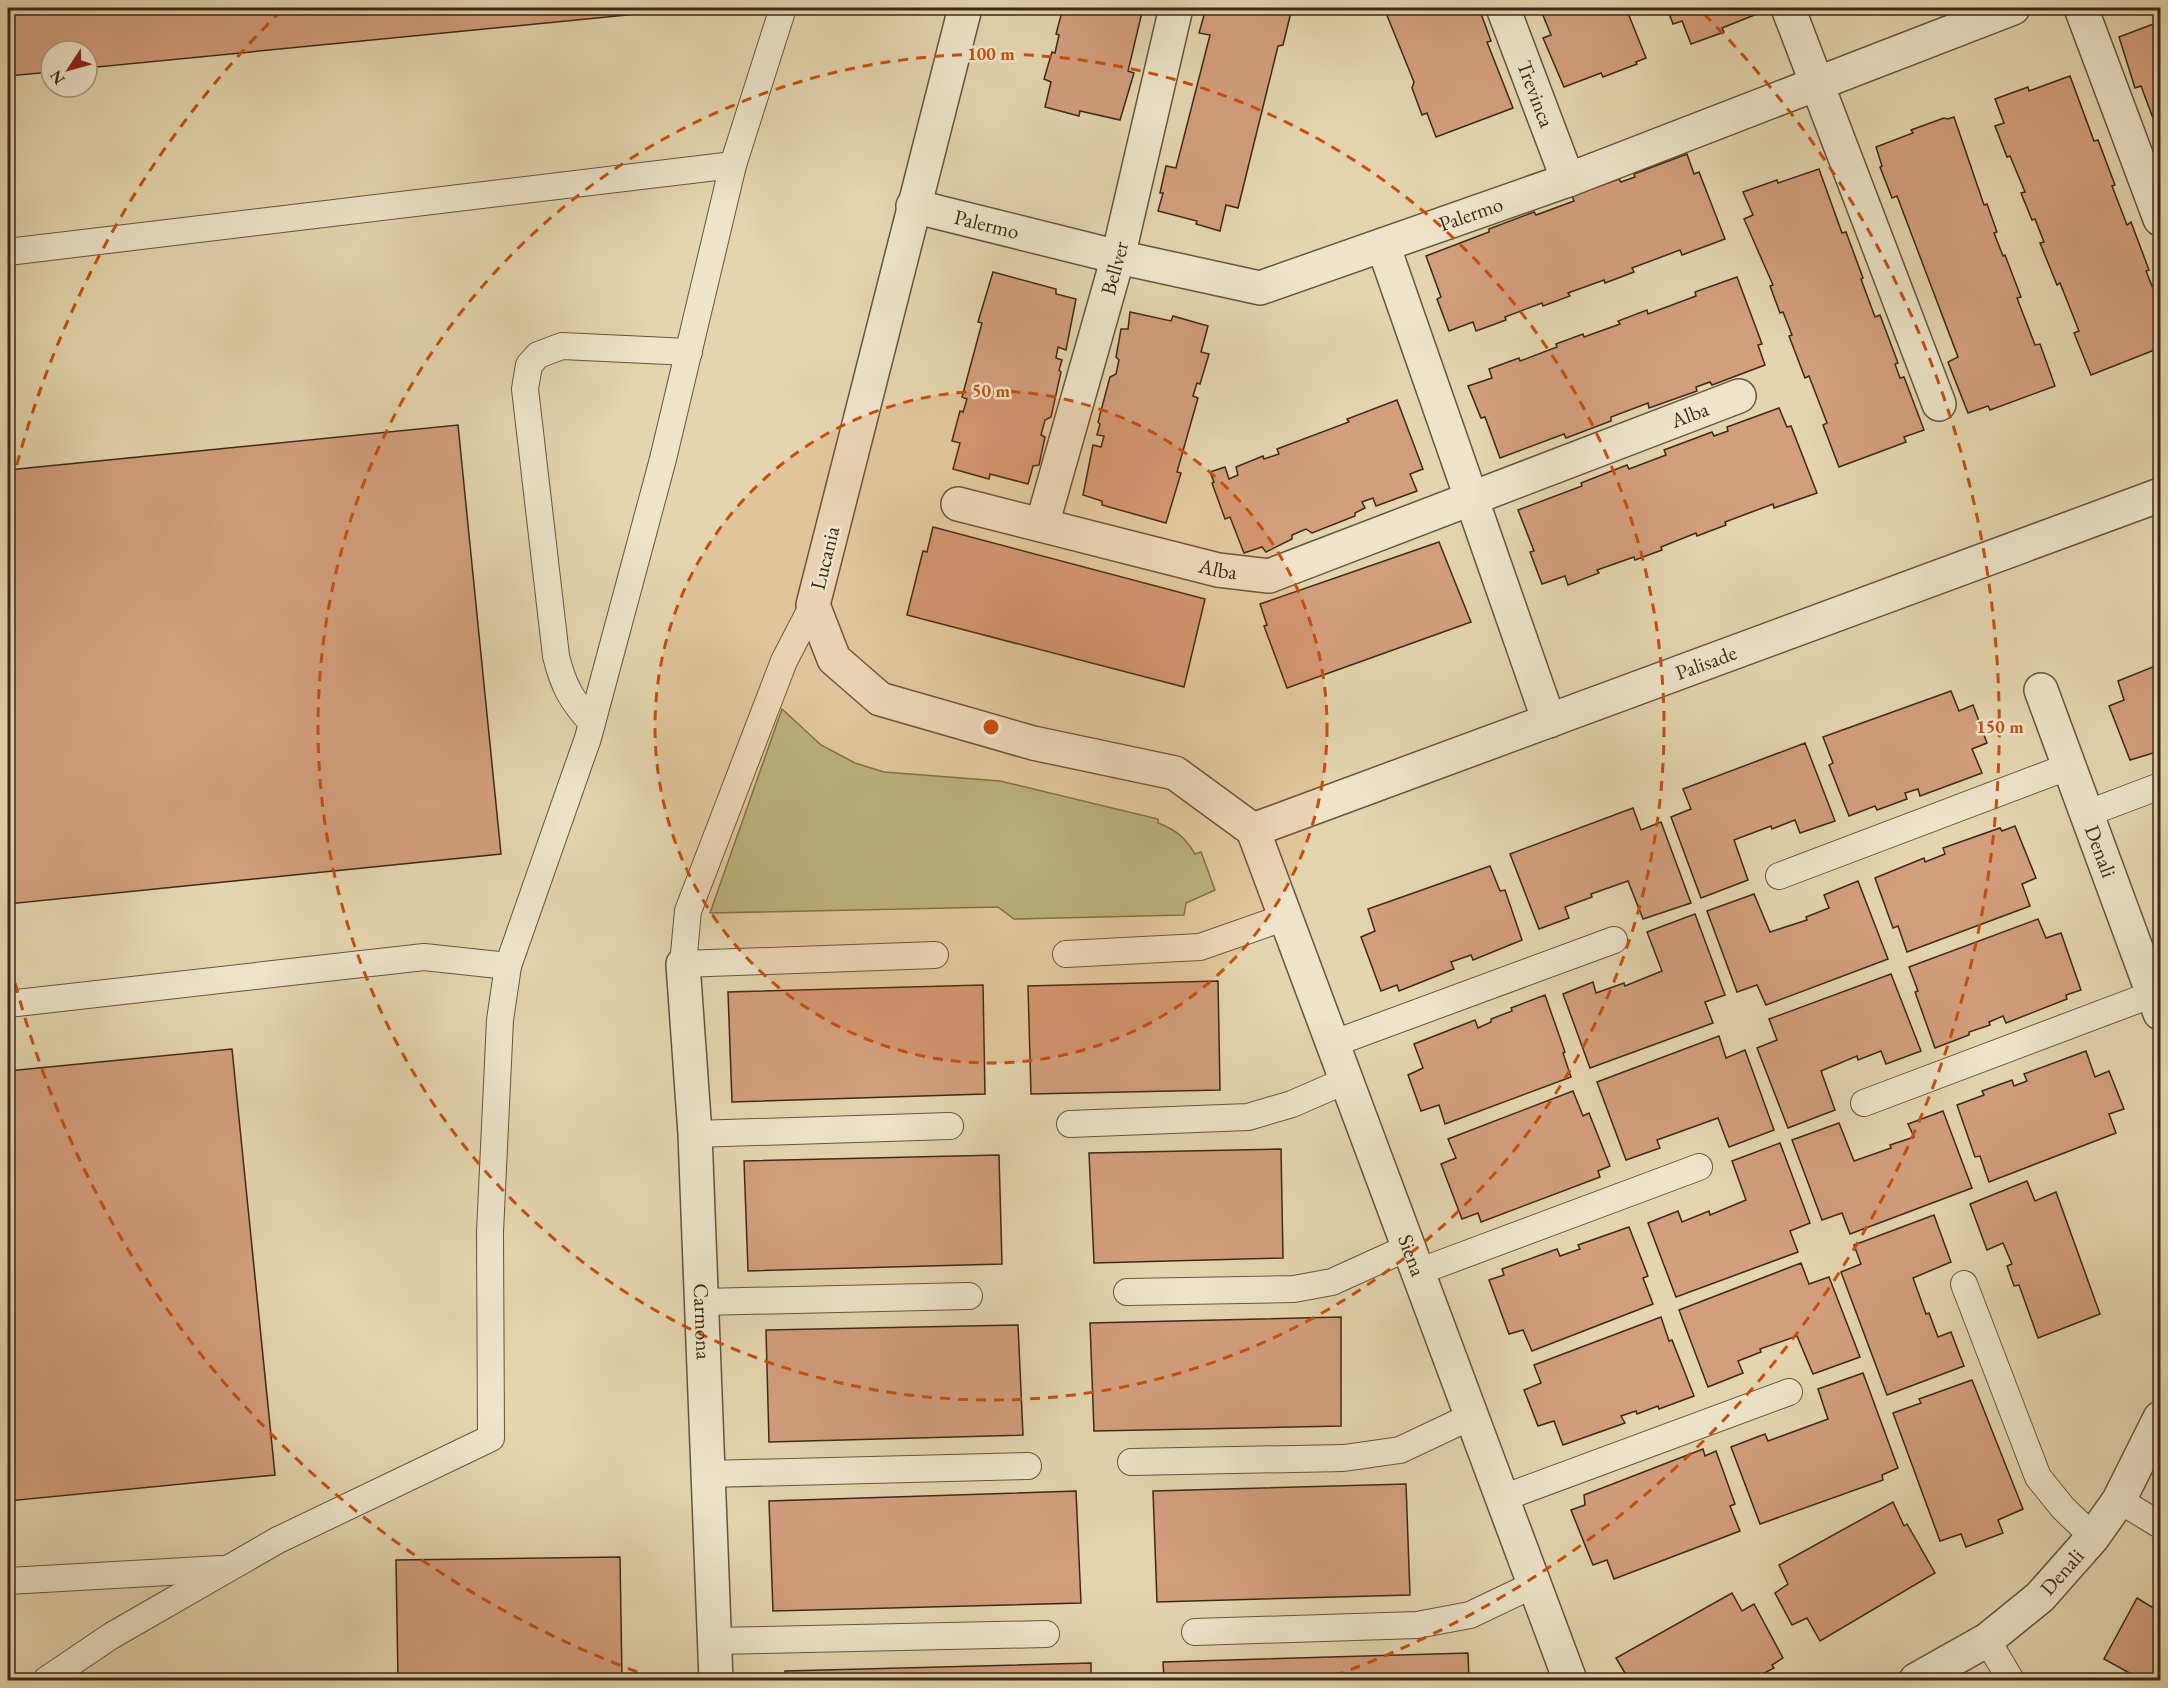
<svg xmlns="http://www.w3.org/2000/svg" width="2168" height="1688" font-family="'EB Garamond',serif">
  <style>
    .green { fill: #b8bc88; stroke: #7a7250; stroke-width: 1.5 }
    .building { fill: #d39e7c; stroke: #3c2919; stroke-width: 1.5 }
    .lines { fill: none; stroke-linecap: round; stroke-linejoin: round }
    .lane-casing { stroke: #66543e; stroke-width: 28 }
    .street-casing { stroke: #66543e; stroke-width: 36 }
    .lane { stroke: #ede4ca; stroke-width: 26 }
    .street { stroke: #ede4ca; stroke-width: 33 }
    .ring { fill: none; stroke: #c64f0f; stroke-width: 3; stroke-dasharray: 10 8 }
    .labels { text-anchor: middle; stroke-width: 5; stroke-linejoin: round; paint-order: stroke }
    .street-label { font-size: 21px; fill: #3c2919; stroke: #ede4ca }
    .centre { fill: #c64f0f; stroke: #ede4ca; stroke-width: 3 }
    .ring-label { font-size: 18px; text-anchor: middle; font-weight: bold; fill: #c64f0f; stroke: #ede4ca; stroke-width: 5; stroke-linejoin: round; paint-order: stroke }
  </style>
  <rect width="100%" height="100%" fill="#e4d5ae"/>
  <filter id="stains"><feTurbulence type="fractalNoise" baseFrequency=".00333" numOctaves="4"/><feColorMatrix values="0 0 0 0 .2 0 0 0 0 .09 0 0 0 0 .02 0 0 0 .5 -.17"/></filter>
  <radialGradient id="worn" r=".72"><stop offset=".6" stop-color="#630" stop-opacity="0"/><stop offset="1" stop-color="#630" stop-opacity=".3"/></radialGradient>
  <path class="green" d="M 782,709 L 821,745 L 855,763 L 884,772 L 1000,781 L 1158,819 L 1158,823 C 1176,830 1185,837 1195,854 L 1201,852 L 1215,890 L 1186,903 L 1184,915 L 1014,919 L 998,907 L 710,913 Z"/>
  <g class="building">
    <polygon points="8,8 698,8 87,68 87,51 51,51 51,72 8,76"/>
    <polygon points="1063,8 1143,8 1128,71 1134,73 1120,120 1080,111 1079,116 1045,107 1051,82 1044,79 1052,52 1055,53 1059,35 1056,34"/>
    <polygon points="1206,8 1292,8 1283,45 1278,46 1238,208 1226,205 1220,231 1196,224 1197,221 1158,211 1163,193 1160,193 1166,166 1176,168 1210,35 1199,33"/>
    <polygon points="1384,8 1479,8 1491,41 1487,42 1513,108 1436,137 1427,113 1422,115 1412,88 1414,82"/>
    <polygon points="1540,8 1626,8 1646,58 1636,62 1637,64 1603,77 1601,73 1564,87 1543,38 1551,35"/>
    <polygon points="1667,8 1761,8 1762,12 1722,28 1724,32 1691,44 1682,21 1673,24"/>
    <polygon points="2160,17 2160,137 2141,86 2135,88 2119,37 2156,23 2154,19"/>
    <polygon points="2070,76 2094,141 2098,140 2115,185 2112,186 2127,225 2131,222 2149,270 2146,271 2152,286 2155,284 2160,298 2160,343 2156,345 2157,349 2091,375 2074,333 2079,331 2060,283 2057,285 2040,243 2044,242 2035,219 2032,220 2021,193 2025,192 2010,156 2007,157 1995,126 2004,123 1995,99 2028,87 2029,91"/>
    <polygon points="1954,117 1984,205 1987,204 1997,232 1994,233 2003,256 2005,255 2021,297 2017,298 2035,345 2040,344 2055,386 1990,410 1988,406 1968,413 1948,362 1958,357 1897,196 1892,198 1880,167 1882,166 1876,147 1913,133 1911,130 1944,118 1948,119"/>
    <polygon points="1687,154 1694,174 1699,172 1725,239 1682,255 1680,250 1632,268 1634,272 1605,283 1604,280 1568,293 1570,296 1543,306 1542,303 1505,317 1506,320 1476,331 1473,322 1449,331 1437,299 1441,297 1426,256 1489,232 1489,229 1534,212 1536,215 1574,201 1572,196 1619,179 1621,182 1635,177 1634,174"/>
    <polygon points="1819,169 1842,233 1846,232 1863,278 1861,279 1875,317 1880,315 1898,363 1895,364 1900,378 1904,377 1924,430 1904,437 1906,442 1839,467 1823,425 1827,423 1809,376 1805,378 1789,336 1792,335 1783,312 1780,313 1770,286 1773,285 1744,219 1753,215 1743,192 1777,180 1778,183"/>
    <polygon points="993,272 1056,289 1056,294 1076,299 1066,350 1058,347 1056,358 1062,360 1059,370 1061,372 1051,417 1045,420 1041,435 1045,437 1039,465 1033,466 1028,484 990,474 989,479 953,469 960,443 952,441 960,411 963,412 967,399 962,397 982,323 978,322"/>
    <polygon points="1737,277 1762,344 1758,345 1765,365 1712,385 1710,382 1696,387 1697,391 1649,408 1648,403 1611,417 1611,421 1566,438 1564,434 1500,458 1485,417 1481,418 1468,386 1492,378 1489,369 1519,358 1520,361 1557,347 1556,344 1583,334 1584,337 1620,324 1618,321 1647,310 1648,314 1696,296 1695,292"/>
    <polygon points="1130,312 1171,321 1173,316 1208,326 1201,352 1209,354 1200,384 1197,383 1193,396 1198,398 1177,472 1181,473 1166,523 1102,505 1102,501 1083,495 1093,445 1101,447 1104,436 1097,435 1100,424 1098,422 1110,377 1116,374 1119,360 1116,357 1121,329 1128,329"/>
    <polygon points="1397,400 1423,469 1410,474 1417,491 1376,506 1373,498 1362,502 1365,508 1355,513 1355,516 1312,533 1306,529 1292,535 1292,539 1266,552 1262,547 1244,553 1230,517 1225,519 1212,483 1214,482 1210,472 1225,467 1229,479 1238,475 1236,467 1263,456 1264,459 1279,454 1277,449 1349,422 1347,419"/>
    <polygon points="1779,408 1787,427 1791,426 1817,493 1774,508 1773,504 1725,522 1726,525 1697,536 1696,533 1661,547 1662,550 1635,560 1634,557 1597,570 1599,573 1568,585 1565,576 1542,584 1530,552 1534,551 1518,510 1582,486 1581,483 1627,465 1629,469 1666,455 1664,450 1712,432 1714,436 1728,431 1727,427"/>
    <polygon points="458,425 501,854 8,904 8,470"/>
    <polygon points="933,527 1205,599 1184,687 907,615 923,551 927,552"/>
    <polygon points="1439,542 1471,622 1287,688 1264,626 1267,625 1260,604"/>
    <polygon points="2160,664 2160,751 2130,760 2109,706 2124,700 2118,681"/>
    <polygon points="1951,691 1959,711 1973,705 1987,743 1972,749 1982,773 1920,796 1918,789 1905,793 1907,799 1877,810 1875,806 1849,816 1829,765 1833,763 1823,737"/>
    <polygon points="1805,743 1835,821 1800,833 1795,820 1772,829 1771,826 1734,840 1748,880 1701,898 1671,817 1691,809 1683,789"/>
    <polygon points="1633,808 1641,830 1661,822 1691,903 1643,919 1628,881 1591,894 1592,897 1565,907 1569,918 1539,929 1510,854"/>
    <polygon points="2015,826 2036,878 2022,884 2030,906 1907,952 1898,926 1893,928 1875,878 1924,858 1925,862 1945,854 1943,848 2000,828 2002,831"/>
    <polygon points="1490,866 1500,891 1505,890 1522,940 1473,960 1471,955 1451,962 1454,969 1399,991 1397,985 1381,991 1361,937 1375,931 1368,909"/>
    <polygon points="1858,881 1888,959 1766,1005 1757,985 1737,992 1707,911 1754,894 1770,932 1807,920 1806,917 1829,908 1824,895"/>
    <polygon points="1695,914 1725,995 1705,1002 1713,1023 1590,1068 1563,994 1593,982 1596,993 1624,983 1625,986 1662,971 1647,932"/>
    <polygon points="2038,919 2046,938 2061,933 2081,990 2066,995 2067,999 2006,1023 2003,1016 1989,1022 1990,1025 1969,1032 1969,1035 1935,1048 1915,992 1918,991 1909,967"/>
    <polygon points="1891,974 1921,1051 1886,1064 1881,1051 1858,1060 1857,1056 1821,1071 1835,1110 1788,1128 1757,1048 1777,1040 1769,1019"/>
    <polygon points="1218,981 1220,1090 1031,1094 1028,986"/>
    <polygon points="983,985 985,1094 732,1102 728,992"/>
    <polygon points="1545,995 1565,1052 1563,1053 1571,1077 1445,1124 1439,1105 1421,1111 1408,1075 1423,1068 1414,1044 1475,1020 1478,1028 1491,1022 1491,1019 1512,1011 1511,1008"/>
    <polygon points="1719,1036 1726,1058 1745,1050 1774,1130 1729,1147 1718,1118 1657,1140 1660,1148 1626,1160 1597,1082"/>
    <polygon points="232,1049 275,1475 8,1501 8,1071"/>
    <polygon points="2086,1051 2095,1077 2109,1071 2124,1109 2109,1114 2116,1133 1989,1182 1980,1156 1975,1157 1957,1105 1984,1095 1982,1091 2012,1080 2014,1086 2027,1081 2024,1074"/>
    <polygon points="1573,1091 1583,1116 1589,1113 1610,1166 1598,1171 1600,1177 1481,1222 1478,1213 1462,1219 1441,1164 1456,1158 1448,1139"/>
    <polygon points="1943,1111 1972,1188 1850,1234 1842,1213 1822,1220 1792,1140 1839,1123 1854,1161 1891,1148 1890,1145 1914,1137 1908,1124"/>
    <polygon points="1780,1143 1810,1223 1790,1231 1798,1252 1676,1297 1648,1223 1678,1211 1682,1222 1709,1211 1710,1215 1746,1200 1732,1161"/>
    <polygon points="1281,1149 1283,1258 1094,1263 1089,1153"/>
    <polygon points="999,1155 1002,1264 748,1271 744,1161"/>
    <polygon points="2027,1181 2035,1201 2056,1192 2100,1314 2038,1338 2019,1285 2014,1286 2007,1266 2012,1264 2003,1243 1987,1250 1970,1204"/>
    <polygon points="1934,1215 1951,1262 1913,1278 1926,1314 1929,1313 1938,1337 1951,1332 1964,1366 1887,1395 1841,1272 1861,1264 1854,1245"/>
    <polygon points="1629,1227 1648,1276 1643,1278 1653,1304 1532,1351 1523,1330 1509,1334 1489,1280 1504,1275 1502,1269 1557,1249 1560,1256 1580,1249 1578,1245"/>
    <polygon points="1801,1263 1809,1284 1829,1277 1860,1357 1813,1374 1797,1336 1760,1349 1761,1352 1738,1361 1743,1373 1708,1387 1679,1310"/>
    <polygon points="1341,1317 1341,1426 1094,1431 1090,1323"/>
    <polygon points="1661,1317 1669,1341 1672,1340 1694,1396 1659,1409 1658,1406 1637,1414 1636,1411 1621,1416 1625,1423 1563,1445 1554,1421 1538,1426 1524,1390 1541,1383 1534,1365"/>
    <polygon points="1018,1325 1023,1435 769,1442 766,1330"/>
    <polygon points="1863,1373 1898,1468 1882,1475 1883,1480 1760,1524 1731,1447 1765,1434 1768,1441 1828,1419 1818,1389"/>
    <polygon points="1972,1380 2023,1509 1998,1520 2003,1533 1966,1547 1961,1534 1940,1541 1893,1413 1921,1403 1919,1399"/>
    <polygon points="1703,1449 1705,1456 1716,1451 1735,1504 1730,1506 1740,1531 1614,1579 1607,1560 1593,1565 1571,1510 1585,1505 1584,1495"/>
    <polygon points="1406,1484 1410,1595 1157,1602 1153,1491"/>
    <polygon points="1076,1491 1081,1603 773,1611 769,1501"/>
    <polygon points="1893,1502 1904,1526 1907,1524 1935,1573 1820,1641 1807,1618 1792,1625 1775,1593 1788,1584 1779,1565"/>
    <polygon points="620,1557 622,1680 398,1680 396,1560"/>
    <polygon points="1732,1593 1742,1611 1754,1604 1783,1658 1772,1665 1774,1668 1751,1680 1629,1680 1616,1658"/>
    <polygon points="2137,1598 2160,1612 2160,1680 2142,1680 2104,1659"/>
    <polygon points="1468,1653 1469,1680 1164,1680 1163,1662"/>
    <polygon points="1091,1663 1091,1680 786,1680 785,1671"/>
  </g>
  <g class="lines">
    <g class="lane-casing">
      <g id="lane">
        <polyline points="733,165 783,8"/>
        <polyline points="8,252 733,165 663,459 588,738 508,966"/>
        <polyline points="813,605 784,661 688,911 683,964 935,955"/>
        <path d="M 592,723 C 571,700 563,685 556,656 L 525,389 L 529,365 L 538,355 L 562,346 L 689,352"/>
        <polyline points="2086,814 2160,786"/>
        <polyline points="1779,876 2067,767"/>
        <polyline points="1066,954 1200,947 1286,917"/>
        <polyline points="8,1004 424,957 508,966 500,1020 490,1232 491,1438 278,1540 111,1636 46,1680"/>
        <polyline points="1332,1044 1614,940"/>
        <polyline points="1864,1103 2153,994"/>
        <polyline points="1070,1124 1248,1117 1292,1104 1347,1080"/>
        <polyline points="695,1134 950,1126"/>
        <polyline points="1418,1272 1699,1167"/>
        <polyline points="1964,1284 2038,1477 2063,1508 2093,1537"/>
        <polyline points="1127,1292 1294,1289 1332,1282 1409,1247"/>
        <polyline points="702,1302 969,1296"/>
        <polyline points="1131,1462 1344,1458 1400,1450 1472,1416"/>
        <polyline points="709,1474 1028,1466"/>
        <polyline points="1503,1498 1789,1392"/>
        <polyline points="2119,1500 2160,1525"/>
        <polyline points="8,1581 221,1569"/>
        <polyline points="1195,1632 1417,1625 1470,1615 1535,1584"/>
        <polyline points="1987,1640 2011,1680"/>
        <polyline points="715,1641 1046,1634"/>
      </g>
    </g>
    <g class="street-casing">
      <g id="street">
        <polyline points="965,8 813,605 834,659 880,699 1033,743 1175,773 1253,830"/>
        <path id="s1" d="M 1503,8 L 1568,180"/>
        <polyline points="1788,8 1939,404"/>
        <polyline points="2081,8 2160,219"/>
        <path id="s2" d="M 913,206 L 1118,257 L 1260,288 L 1568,180 L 2013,8"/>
        <polyline points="1383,245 1549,721"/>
        <path id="s3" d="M 958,504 L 1218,570 L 1269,576 L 1739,396"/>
        <path id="s4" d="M 1042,525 L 1118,257 L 1176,8"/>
        <path id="s5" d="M 2041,690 L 2160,1013"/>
        <path id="s6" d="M 1253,830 L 2160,495"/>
        <path id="s7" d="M 1253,830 L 1570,1680"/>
        <path id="s8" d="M 683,964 L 695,1134 L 716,1680"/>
        <path id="s9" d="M 1916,1680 L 1987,1640 L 2040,1597 L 2093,1537 L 2119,1500 L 2160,1418"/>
      </g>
    </g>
    <use href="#lane" class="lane"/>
    <use href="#street" class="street"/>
  </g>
  <circle cx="991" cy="727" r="336" fill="#c64f0f" fill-opacity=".12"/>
  <g class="ring">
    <circle cx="991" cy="727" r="336"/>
    <circle cx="991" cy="727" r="673"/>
    <path d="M654 1678A1009 1009 0 0 1 8 954M8 500A1009 1009 0 0 1 278 14M1704 14A1009 1009 0 0 1 1328 1678"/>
  </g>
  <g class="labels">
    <g class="street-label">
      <text dy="7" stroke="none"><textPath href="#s1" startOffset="92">Trevinca</textPath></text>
      <text dy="7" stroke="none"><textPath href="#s2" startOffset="580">Palermo</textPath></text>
      <text dy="7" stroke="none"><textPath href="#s2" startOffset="76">Palermo</textPath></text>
      <text dy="7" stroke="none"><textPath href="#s4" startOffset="267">Bellver</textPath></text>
      <text dy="7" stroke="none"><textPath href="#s3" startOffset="770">Alba</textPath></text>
      <text transform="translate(825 558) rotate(-76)" y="7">Lucania</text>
      <text dy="7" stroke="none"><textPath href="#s3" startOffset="268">Alba</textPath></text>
      <text dy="7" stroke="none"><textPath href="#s6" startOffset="483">Palisade</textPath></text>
      <text dy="7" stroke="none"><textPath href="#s5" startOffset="172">Denali</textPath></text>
      <text dy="7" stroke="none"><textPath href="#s7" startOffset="454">Siena</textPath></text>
      <text dy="7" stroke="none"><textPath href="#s8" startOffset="358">Carmona</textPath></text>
      <text dy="7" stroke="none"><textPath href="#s9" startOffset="183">Denali</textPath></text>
    </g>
  </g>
  <circle cx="991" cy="727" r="9" class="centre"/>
  <g class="ring-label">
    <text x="991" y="60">100 m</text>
    <text x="991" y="397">50 m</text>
    <text x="2000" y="733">150 m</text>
  </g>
  <rect width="2168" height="1688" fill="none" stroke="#e4d5ae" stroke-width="30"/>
  <rect x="9" y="9" width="2150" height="1670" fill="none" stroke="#3c2919" stroke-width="3"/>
  <rect x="15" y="15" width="2138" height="1658" fill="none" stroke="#3c2919" stroke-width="1.5"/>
  <g transform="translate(69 69) rotate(234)"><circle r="28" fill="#ede4ca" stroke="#a69983" stroke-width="1.5"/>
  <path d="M0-4.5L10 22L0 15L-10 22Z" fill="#8f2418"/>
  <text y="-9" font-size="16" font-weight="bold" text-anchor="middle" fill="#3c2919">N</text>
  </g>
  <rect width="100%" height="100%" filter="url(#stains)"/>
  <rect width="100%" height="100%" fill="url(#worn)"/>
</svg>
